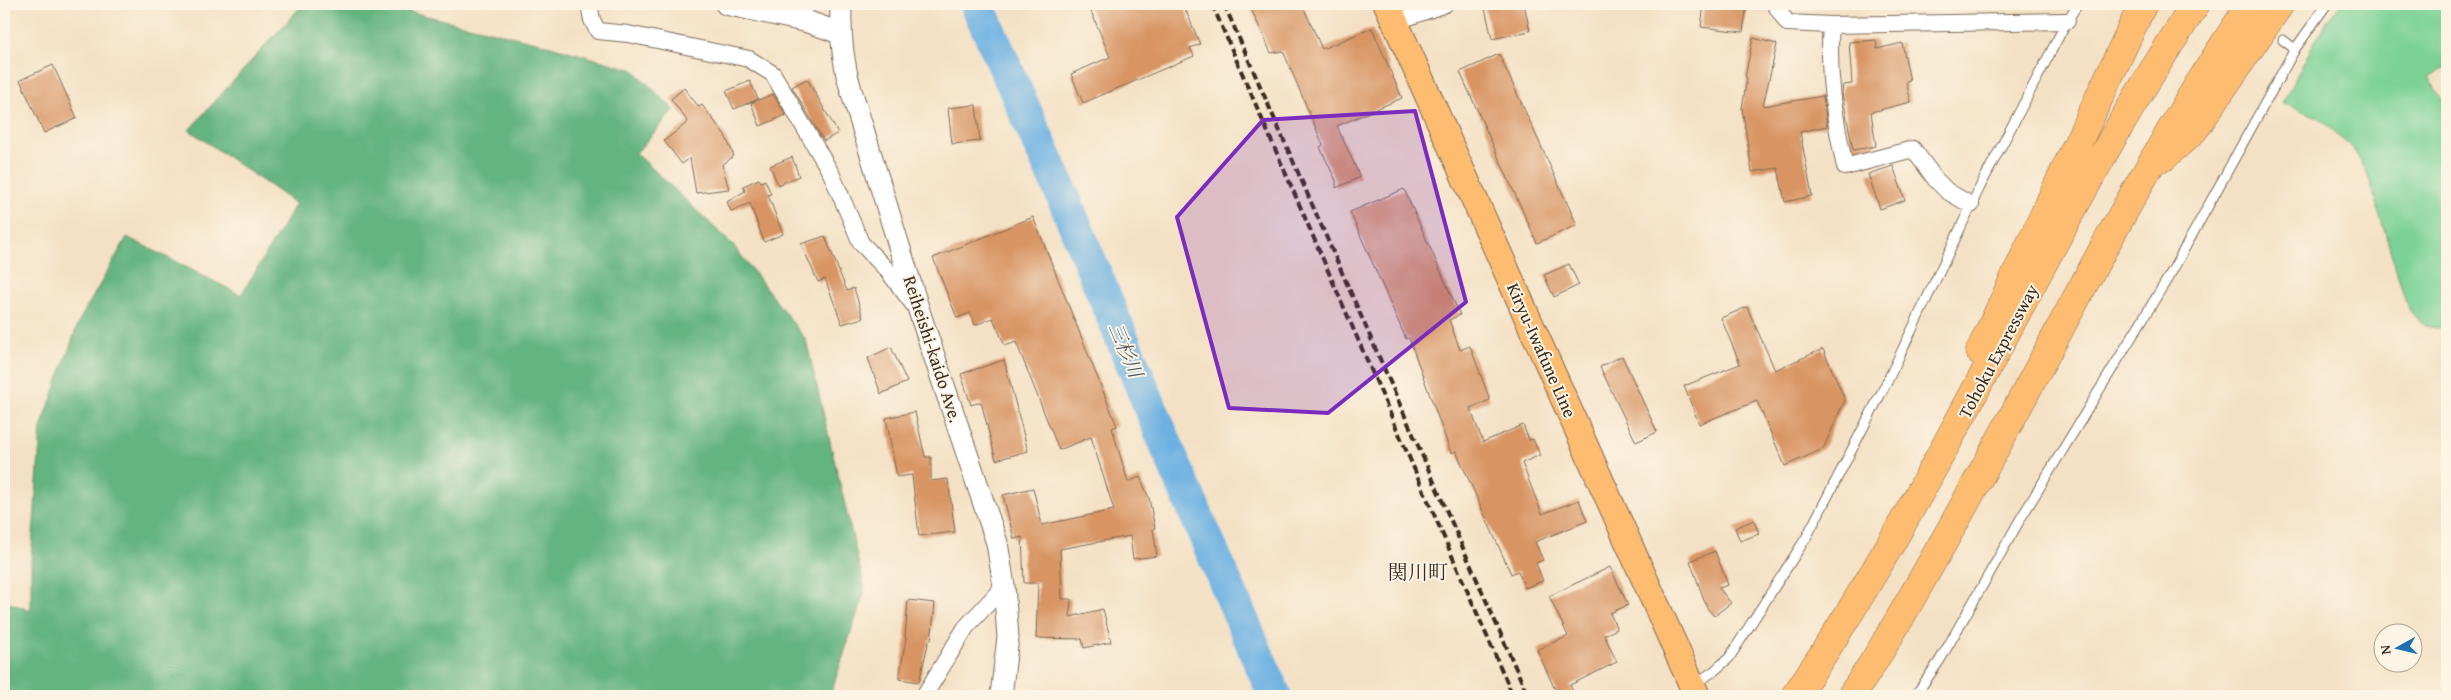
<svg xmlns="http://www.w3.org/2000/svg" width="2451" height="700" viewBox="0 0 2451 700" font-family="'Gentium Book Plus','Noto Serif JP',serif">
<rect width="100%" height="100%" fill="#fcf5e5"/>
<filter id="ink" filterUnits="userSpaceOnUse"><feTurbulence type="fractalNoise" baseFrequency=".02" numOctaves="2"/><feDisplacementMap in="SourceGraphic" scale="10" xChannelSelector="R" yChannelSelector="G"/><feConvolveMatrix kernelMatrix="1 2 1 2 8 2 1 2 1" color-interpolation-filters="sRGB"/></filter>
<filter id="wash" filterUnits="userSpaceOnUse"><feTurbulence type="fractalNoise" baseFrequency=".0096" numOctaves="4" result="noise"/><feDisplacementMap in="SourceGraphic" scale="20" xChannelSelector="R" yChannelSelector="G"/><feGaussianBlur stdDeviation="1.12" result="paint"/><feColorMatrix in="noise" values="0 0 0 0 0 0 0 0 0 0 0 0 0 0 0 0 0 1.4 0 .05"/><feComposite in="paint" operator="in"/></filter>
<g filter="url(#wash)">
<rect width="100%" height="100%" fill="#f4e1c5"/>
<!-- green -->
<path fill="#7bd296" stroke="#5b7e5a" d="M2340,4H2447V67L2429,78L2447,108V325C2429,334 2416,320 2407,306L2367,172L2352,147L2318,117L2282,103L2323,27Z"/>
<!-- forest -->
<path fill="#64b47f" stroke="#506f4e" d="M303,4H377L540,43L634,70L674,110L636,153L733,245L806,340L865,590L832,690L823,696H4V601L31,610V561L41,428L79,321L127,237L241,295L296,204L189,130Z"/>
<g fill="none" stroke-linecap="round" stroke-linejoin="round">
<!-- river -->
<path stroke="#6db1e2" stroke-width="34" d="M977,4L1062,194L1174,464L1275,696"/>
</g>
<g id="blocks">
<!-- building -->
<path fill="#d89463" d="M1088,4H1183L1200,44L1190,48L1194,56L1083,103L1071,74L1110,57Z
M1249,4H1302L1322,49L1372,28L1402,98L1337,126L1360,177L1336,188V181L1320,147L1323,145L1283,51L1271,53Z
M1484,4H1524L1530,31L1492,39Z
M1704,4H1747L1743,32L1701,27Z
M1753,38L1777,44L1763,106L1823,96L1827,126L1800,132L1812,196L1785,202L1778,168L1752,172L1742,108L1747,78L1745,77Z
M1876,40L1877,49L1902,43L1910,81L1906,82L1911,102L1871,112L1876,146L1853,150L1842,93L1843,85L1852,84L1849,42Z
M1499,54L1577,225L1537,243L1460,72Z
M53,65L77,118L44,133L20,80Z
M807,79L838,133L824,141L792,87Z
M750,81L758,99L734,109L726,91Z
M684,88L699,107L702,105L725,135L734,156L722,165L729,189L696,193L690,158L682,164L664,141L688,122L671,99Z
M773,94L786,115L760,126L751,103Z
M976,105L980,141L952,144L948,108Z
M792,157L799,176L778,185L770,166Z
M1893,166L1905,200L1880,209L1868,174Z
M759,179L761,182L765,180L771,194L768,195L783,234L764,242L750,203L731,211L727,202L745,191L743,186Z
M1404,189L1460,315L1449,320L1460,350L1470,346L1490,400L1470,408L1483,442L1523,425L1529,440L1533,439L1540,455L1522,463L1542,514L1579,500L1587,521L1535,542L1543,560L1536,563L1543,581L1525,588L1518,571L1511,574L1456,451L1451,453L1409,338L1406,339L1350,212Z
M1033,217L1117,426L1112,428L1128,482L1140,477L1149,498L1155,528L1153,529L1157,556L1133,559L1130,536L1060,549L1062,599H1071L1070,617L1103,609L1111,642L1084,648L1082,639L1036,638L1038,583H1024L1022,537L1014,539L1003,495L1033,488L1042,525L1114,510L1091,437L1059,450L1016,342L1005,346L993,318L975,325L970,313L957,318L933,258Z
M825,236L847,291L854,288L863,318L842,324L825,279L818,282L801,244Z
M1569,264L1579,285L1554,297L1544,275Z
M1747,307L1775,370L1823,349L1845,400L1823,449L1785,466L1757,401L1699,424L1684,386L1740,364L1721,318Z
M891,347L907,382L881,394L868,358Z
M1622,356L1657,432L1636,442L1600,367Z
M1004,360L1028,451L996,460L981,402L971,405L961,374Z
M915,412L925,457H931V481L948,479L955,532L919,536L912,475L897,477L886,418Z
M1754,520L1759,534L1740,541L1735,528Z
M1715,551L1728,585L1719,588L1731,603L1714,616L1707,608L1690,561Z
M1610,567L1628,605L1610,613L1617,629L1604,635L1617,662L1570,685L1575,696H1558L1537,650L1568,636L1549,596Z
M908,600L935,603L931,640H929L919,682L899,679L906,638H905Z"/>
</g>
</g>
<g filter="url(#ink)">
<use href="#blocks" fill-opacity="0" stroke="#7c6a58" stroke-width="1"/>
<g fill="none" stroke-linecap="round" stroke-linejoin="round">
<!-- service casing -->
<g stroke="#7c6a58" stroke-width="11">
<path id="service" d="M2283,40L2295,49
M1695,684L1714,671L1729,658L1806,538L1887,382L1980,187L2067,21L2078,4
M1915,696L1940,660L2021,518L2171,273L2295,49L2327,4"/>
</g>
<!-- minor casing -->
<g stroke="#7c6a58" stroke-width="18">
<path id="minor" d="M589,4L592,20L598,31L628,34L749,59L773,74L831,173L861,243L888,271L913,304
M799,4L808,22
M1775,4L1787,23L1831,25L2067,21
M1395,22L1445,4
M1831,25C1827,74 1835,120 1845,167L1913,149L1936,180L1947,191L1971,205
M924,696L966,627L1004,586"/>
</g>
<!-- tertiary casing -->
<g stroke="#7c6a58" stroke-width="23">
<path id="tertiary" d="M726,4L808,22L840,33
M841,4C840,34 842,61 851,90L920,314L997,543L1004,586L1008,637L1001,696"/>
</g>
<!-- primary casing -->
<g stroke="#7c6a58" stroke-width="28">
<path id="primary" d="M1387,4L1697,696"/>
</g>
<!-- motorway casing -->
<g stroke="#7c6a58" stroke-width="29">
<path id="motorway" d="M2164,157L2194,130L2280,4
M1980,351L2143,4
M1795,696C1947,476 2047,225 2196,4
M1851,696C1885,647 1914,593 1944,541C2046,362 2134,175 2251,4"/>
</g>
<!-- service -->
<use href="#service" stroke="#fff" stroke-width="9"/>
<!-- minor -->
<use href="#minor" stroke="#fff" stroke-width="16"/>
<!-- tertiary -->
<use href="#tertiary" stroke="#fff" stroke-width="21"/>
<!-- primary -->
<use href="#primary" stroke="#febc70" stroke-width="26"/>
<!-- motorway -->
<use href="#motorway" stroke="#febc70" stroke-width="28"/>
<!-- rail -->
<path stroke="#3b2a1e" stroke-width="4" stroke-dasharray="8 4" stroke-linecap="butt" d="M1212,4L1513,696
M1224,4L1528,696"/>
</g>
</g>
<!-- marked area -->
<path fill="#7b2cbf" fill-opacity="0.2" stroke="#7b2cbf" stroke-width="4" stroke-linejoin="round" d="M1415,111L1466,302L1328,413L1229,408L1177,217L1263,120Z"/>
<g text-anchor="middle" dominant-baseline="central" stroke-width="4" stroke-linejoin="round" paint-order="stroke">
<!-- street labels -->
<g font-size="18" fill="#3b2a1e" stroke="#fcf5e5">
<text transform="translate(933 349) rotate(72)">Reiheishi-kaido Ave.</text>
<text transform="translate(1542 350) rotate(66)">Kiryu-Iwafune Line</text>
<text transform="translate(1998 351) rotate(-62)">Tohoku Expressway</text>
</g>
<!-- water labels -->
<g font-size="19" font-style="italic" fill="#4c5963" stroke="#fcf5e5">
<text transform="translate(1126 350) rotate(67)">三杉川</text>
</g>
<!-- quarter labels -->
<g font-size="20" fill="#3b2a1e" stroke="#fcf5e5">
<text x="1418" y="571">関川町</text>
</g>
</g>
<!-- margin -->
<rect width="2451" height="700" fill="none" stroke="#fcf5e5" stroke-width="20"/>
<!-- north arrow -->
<g transform="translate(2398 648) rotate(262)"><circle r="24" fill="#fcf5e5" stroke="#afa495"/>
<path d="M0-4L9 19L0 12L-9 19Z" fill="#1f6fb2"/>
<text y="-8" font-size="14" font-weight="bold" text-anchor="middle" fill="#3b2a1e">N</text>
</g>
</svg>
